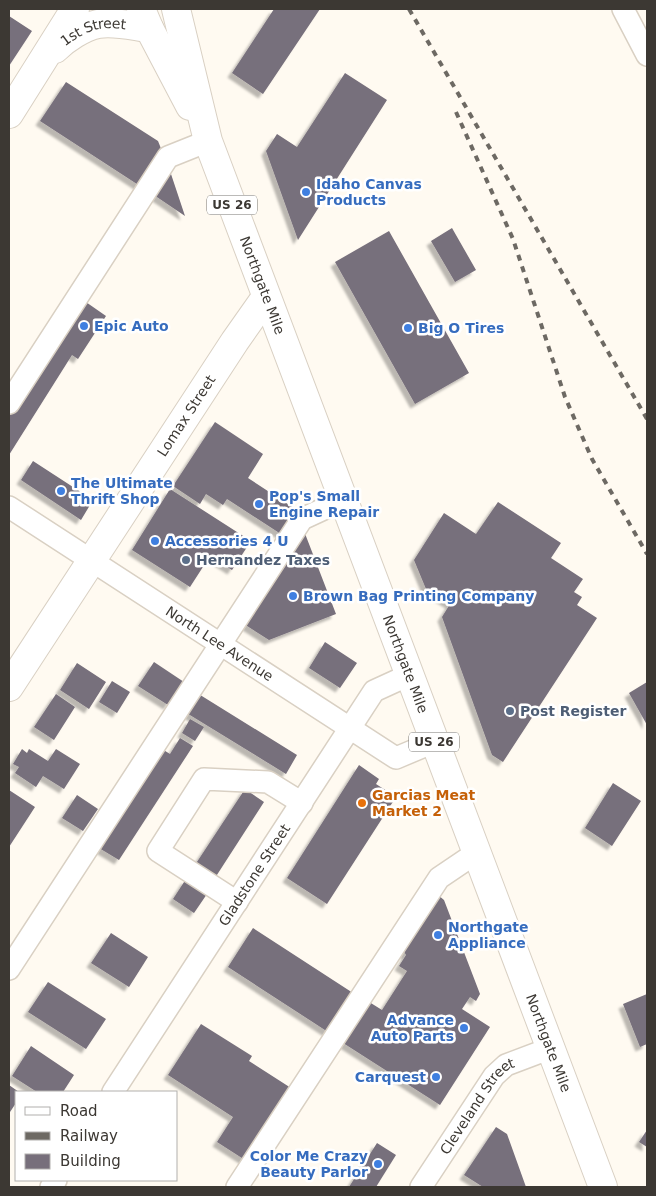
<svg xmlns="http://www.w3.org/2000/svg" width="656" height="1196" viewBox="0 0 656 1196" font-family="'DejaVu Sans',sans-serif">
<defs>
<filter id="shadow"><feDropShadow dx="-4.5" dy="4.5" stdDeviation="1" flood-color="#0004"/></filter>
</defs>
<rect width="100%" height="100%" fill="#fffaf1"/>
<!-- building -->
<path fill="#776f7b" filter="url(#shadow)" d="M274,9H320L263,94L232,73Z
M9,16L32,31L9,66Z
M345,73L387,100L298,240L266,151L277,134L297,147Z
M66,82L158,141L162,151L140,186L40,121Z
M169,168L185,216L151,193Z
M452,228L476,270L455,282L431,241Z
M389,231L469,373L415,404L335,262Z
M83,300L106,316L78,359L72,355L9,455V415Z
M215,422L263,454L248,478L300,512L284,536L227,499L223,505L206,494L200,504L173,486Z
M33,461L93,500L81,520L21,480Z
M170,489L251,541L232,570L210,556L190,587L132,550Z
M498,502L561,543L551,558L583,579L574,592L582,597L577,605L597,618L503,762L492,755L442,617L450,604L426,589L414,560L444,513L476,534Z
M304,531L336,614L269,640L244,624Z
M325,642L357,663L340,688L309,668Z
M154,662L184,682L168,705L138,686Z
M77,663L106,682L89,709L60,690Z
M112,681L130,692L117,713L99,702Z
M647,682V725L629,693Z
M197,693L297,755L286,774L185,712Z
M56,694L75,707L54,740L34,727Z
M190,719L204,727L195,741L182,733Z
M180,738L193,746L119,860L99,848L162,749L170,754Z
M22,749L27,753L29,749L48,761L56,749L80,764L64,789L43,776L36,787L15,773L19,767L13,764Z
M359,765L379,779L376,784L396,797L327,904L287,878Z
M613,783L641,801L612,846L585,828Z
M245,789L264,802L213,881L193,868Z
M9,790L35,807L9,847Z
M77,795L98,809L83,831L62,818Z
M186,879L207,894L194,913L173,899Z
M438,895L444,900L480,994L476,1001L470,997L462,1009L490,1027L440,1105L340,1041L366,1000L382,1010L407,971L399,966L406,955L402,948Z
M253,928L353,993L328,1032L228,967Z
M111,933L148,957L129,987L91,963Z
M48,982L106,1019L86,1049L28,1012Z
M647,994V1044L640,1047L623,1004Z
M201,1024L252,1056L249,1061L291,1088L245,1160L217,1142L233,1117L168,1075Z
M31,1046L74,1075L63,1092H37L12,1076Z
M9,1085L19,1092H16V1103L10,1112L9,1111Z
M496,1127L507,1134L526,1187H483L464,1175Z
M647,1130V1147L639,1142Z
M377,1143L396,1155L376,1187H349Z"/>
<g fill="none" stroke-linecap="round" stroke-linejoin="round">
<!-- minor casing -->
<g stroke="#d9d0c3" stroke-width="24">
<g id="minor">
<path d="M623,9L647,55"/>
<path d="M9,403L168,157L208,141"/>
<path id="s1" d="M9,507L396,758L434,742"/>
<path d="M237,902L158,851L204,779L268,782L302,803"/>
<path d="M9,969L302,519L343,500"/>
<path id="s2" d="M113,1092L374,691L409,675"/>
<path d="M51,1187L56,1180"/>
<path d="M237,1187L439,878L476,853"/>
<path id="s3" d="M421,1187L494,1076L506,1065L551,1048"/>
</g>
</g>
<!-- major casing -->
<g stroke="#d9d0c3" stroke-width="30">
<g id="major">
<path id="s4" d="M55,49C65,39 83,27 98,24C114,21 133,26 149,28"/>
<path d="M9,114L75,9"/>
<path id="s5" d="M9,687L235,341L266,297"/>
</g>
</g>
<!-- highway casing -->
<g stroke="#d9d0c3" stroke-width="30">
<g id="highway">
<path d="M141,9L149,28L190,106"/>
<path id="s6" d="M176,9L208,141L603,1187"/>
</g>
</g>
<!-- minor -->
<use href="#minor" stroke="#fff" stroke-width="21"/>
<!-- major -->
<use href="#major" stroke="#fff" stroke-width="28"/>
<!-- highway -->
<use href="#highway" stroke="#fff" stroke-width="28"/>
<!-- rail -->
<path stroke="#6d6963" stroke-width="4" stroke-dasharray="6 6" stroke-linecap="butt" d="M409,9L647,419
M456,112L513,239L565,397L592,459L647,554"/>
</g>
<!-- markers -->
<g fill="#3f7fe0" stroke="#fff" stroke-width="2">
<circle cx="306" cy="192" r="5"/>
<circle cx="84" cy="326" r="5"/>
<circle cx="408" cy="328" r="5"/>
<circle cx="61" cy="491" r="5"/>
<circle cx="259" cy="504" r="5"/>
<circle cx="155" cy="541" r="5"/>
<circle cx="293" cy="596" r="5"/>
<circle cx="438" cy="935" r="5"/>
<circle cx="464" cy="1028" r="5"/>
<circle cx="436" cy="1077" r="5"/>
<circle cx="378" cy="1164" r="5"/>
</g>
<g fill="#5c6f8a" stroke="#fff" stroke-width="2">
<circle cx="186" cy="560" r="5"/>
<circle cx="510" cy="711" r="5"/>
</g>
<circle fill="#e8710a" stroke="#fff" stroke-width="2" cx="362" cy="803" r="5"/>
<g text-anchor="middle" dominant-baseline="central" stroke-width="5" stroke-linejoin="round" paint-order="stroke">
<!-- shield labels -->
<g fill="#fff" stroke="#767470" stroke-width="1">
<rect x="207" y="195.5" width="50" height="19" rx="4"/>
<rect x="409" y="732.5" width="50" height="19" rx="4"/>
</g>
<g font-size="12" font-weight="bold" fill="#3c3833">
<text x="232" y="205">US 26</text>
<text x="434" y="742">US 26</text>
</g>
<!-- street labels -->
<g font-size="14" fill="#3c3833" stroke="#fff">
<text stroke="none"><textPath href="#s4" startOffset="44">1st Street</textPath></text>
<text stroke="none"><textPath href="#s6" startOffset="290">Northgate Mile</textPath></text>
<text stroke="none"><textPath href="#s5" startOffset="324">Lomax Street</textPath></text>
<text stroke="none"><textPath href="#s1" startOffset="251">North Lee Avenue</textPath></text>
<text stroke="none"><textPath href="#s6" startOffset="695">Northgate Mile</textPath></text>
<text stroke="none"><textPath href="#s2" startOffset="259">Gladstone Street</textPath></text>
<text stroke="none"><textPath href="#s6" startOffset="1100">Northgate Mile</textPath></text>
<text stroke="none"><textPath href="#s3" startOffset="99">Cleveland Street</textPath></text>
</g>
<!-- shop labels -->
<g font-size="14" font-weight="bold" fill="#366cbe" stroke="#fff" text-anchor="start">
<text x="316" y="184">Idaho Canvas<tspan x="316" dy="16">Products</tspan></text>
<text x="94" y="326">Epic Auto</text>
<text x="418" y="328">Big O Tires</text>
<text x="71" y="483">The Ultimate<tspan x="71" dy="16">Thrift Shop</tspan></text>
<text x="269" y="496">Pop's Small<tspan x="269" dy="16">Engine Repair</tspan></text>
<text x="165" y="541">Accessories 4 U</text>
<text x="303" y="596">Brown Bag Printing Company</text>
<text x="448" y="927">Northgate<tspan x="448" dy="16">Appliance</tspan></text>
<text x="454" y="1020" text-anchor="end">Advance<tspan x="454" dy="16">Auto Parts</tspan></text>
<text x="426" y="1077" text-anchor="end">Carquest</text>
<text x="368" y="1156" text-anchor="end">Color Me Crazy<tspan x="368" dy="16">Beauty Parlor</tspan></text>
</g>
<!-- service labels -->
<g font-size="14" font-weight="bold" fill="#4e5e75" stroke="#fff" text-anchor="start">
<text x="196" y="560">Hernandez Taxes</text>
<text x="520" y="711">Post Register</text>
</g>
<!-- food labels -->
<g font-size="14" font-weight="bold" fill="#c56008" stroke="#fff" text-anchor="start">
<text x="372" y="795">Garcias Meat<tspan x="372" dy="16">Market 2</tspan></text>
</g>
</g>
<!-- border -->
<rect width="656" height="1196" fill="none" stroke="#3c3833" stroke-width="20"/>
<!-- legend -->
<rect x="15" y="1091" width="162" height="90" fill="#ffffff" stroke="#b1afad"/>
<rect x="25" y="1107" width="25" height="8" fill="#ffffff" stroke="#b1afad"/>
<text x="60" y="1116" font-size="15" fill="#3c3833">Road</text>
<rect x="25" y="1132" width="25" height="8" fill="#6d6963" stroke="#b1afad"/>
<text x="60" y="1141" font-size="15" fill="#3c3833">Railway</text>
<rect x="25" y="1154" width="25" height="15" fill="#776f7b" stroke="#b1afad"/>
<text x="60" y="1166" font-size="15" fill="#3c3833">Building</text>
</svg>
